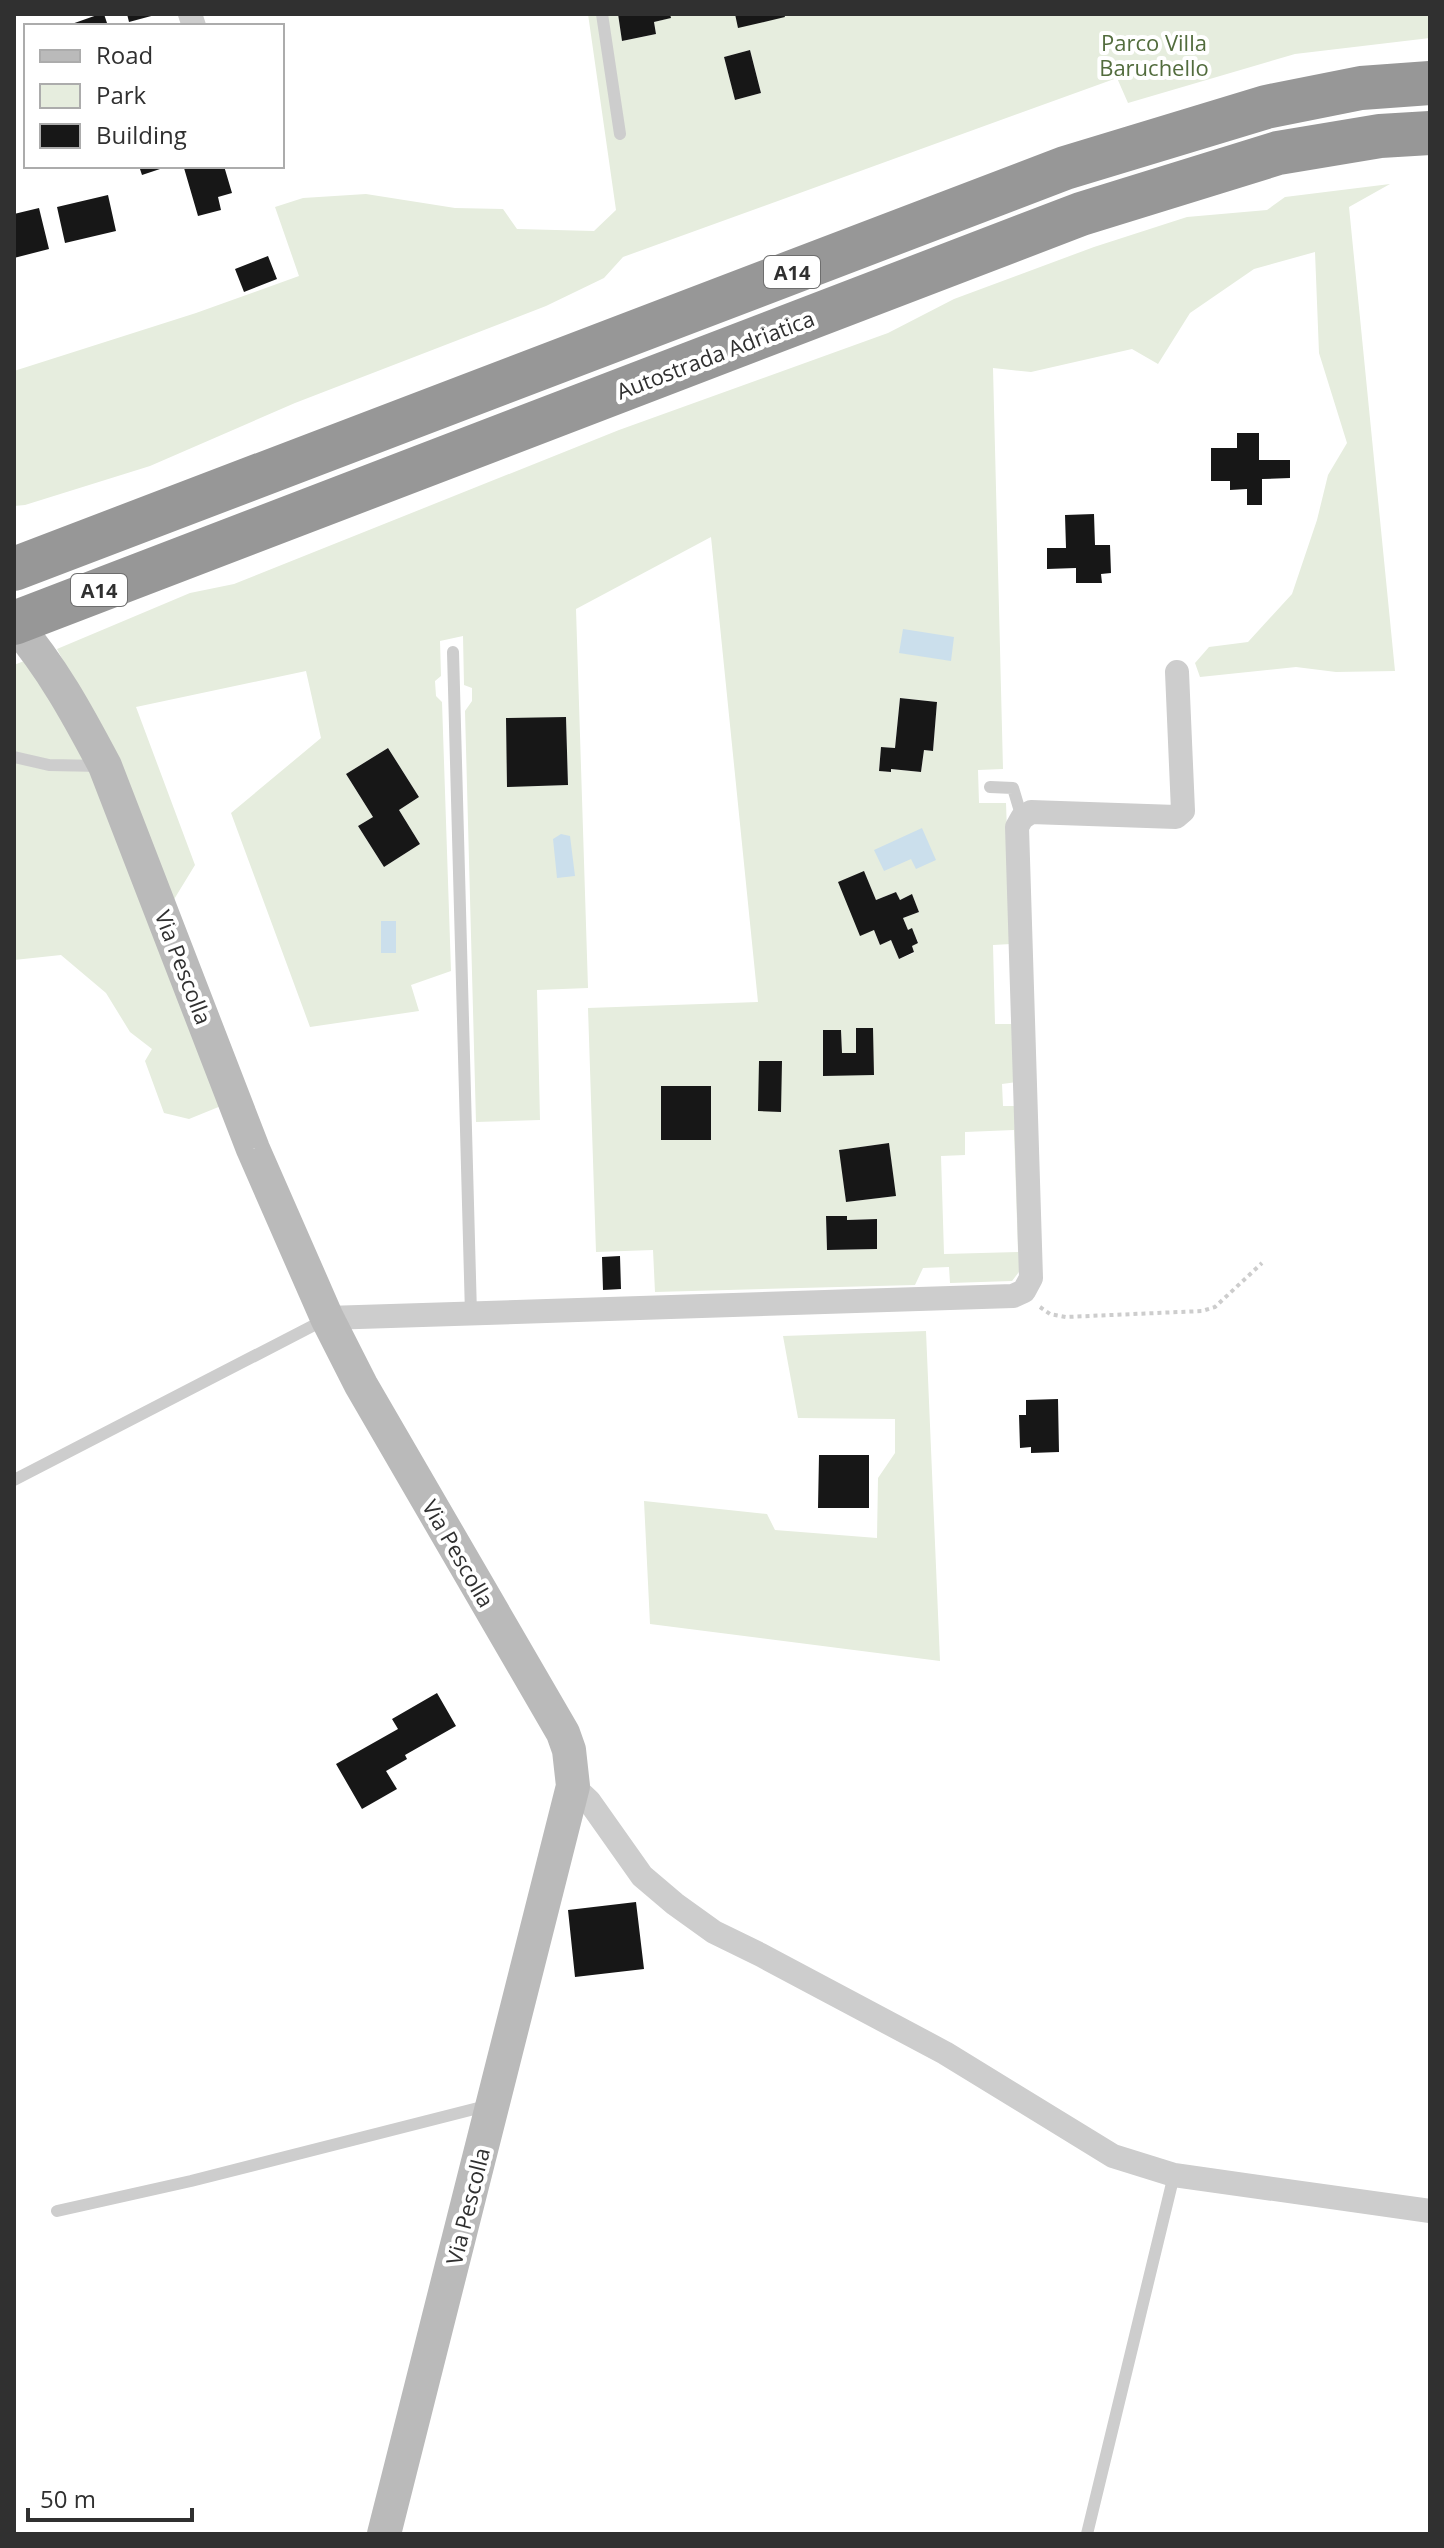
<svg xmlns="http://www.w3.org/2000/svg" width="1444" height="2548" viewBox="0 0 1444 2548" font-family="'Open Sans',sans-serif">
<rect width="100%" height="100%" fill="#fff"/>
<!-- green -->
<path fill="#e6edde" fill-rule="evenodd" d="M588,14H618L622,41L656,34L654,22L670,18V14L784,17V14H1430V38L1295,54L1128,103L1117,78L623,257L604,278L546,306L295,403L150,466L25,505L14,506V371L196,313L299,276L275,207L303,198L366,194L455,208L503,209L517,229L594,231L616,210ZM750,50L761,93L735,100L724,57Z
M1390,184L1349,207L1395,671L1336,672L1296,667L1200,677L1195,663L1209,647L1248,642L1292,594L1317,520L1328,475L1347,443L1319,353L1315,252L1254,269L1190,313L1158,364L1132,349L1031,372L993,368L1003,769L978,770L979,803H1006L1011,944L993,945L995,1024H1016L1017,1082L1002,1084L1003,1106H1018L1022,1268L1012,1281L950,1283L949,1267L923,1268L915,1285L655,1292L653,1250L596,1252L588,1008L758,1002L711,537L576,609L588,988L537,990L540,1120L476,1122L465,711L472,701V688L464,685L463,636L440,641L441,676L435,681L436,696L442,702L451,971L411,985L419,1011L310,1027L231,813L321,738L306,671L136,707L195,865L173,901L117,762L57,649L190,593L234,584L619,430L888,333L954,299L1094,247L1187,217L1267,210L1285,197ZM900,698L937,702L933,751L924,750L921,772L891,769V772L879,771L881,747L895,748ZM566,717L568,785L508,786L506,719ZM388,748L419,797L399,810L420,844L384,867L358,826L373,817L346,774ZM864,872L876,900L896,892L900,900L912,895L919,912L903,918L908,930L912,929L918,942L912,946L914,953L899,959L891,940L880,945L874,930L839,882ZM856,1028H873V1075H823V1030H841L842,1053H856ZM1014,1130L1018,1252L944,1254L941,1156L965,1155V1132ZM889,1143L895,1196L846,1202L840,1150ZM847,1216V1220L876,1219L877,1249L827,1250L826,1217Z
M24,661L78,739L221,1106L189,1119L164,1113L145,1061L152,1049L130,1032L106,993L61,955L14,960V665Z
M926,1331L940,1661L650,1624L644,1501L767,1514L775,1530L877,1538L878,1478L895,1453V1419L798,1418L783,1336Z"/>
<!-- water -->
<path fill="#cbdfec" d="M903,629L954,637L951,661L899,653Z
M922,828L936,860L916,869L911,859L884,871L874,850Z
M561,834L570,836L575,876L557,878L553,839Z
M381,921H396V953H381Z"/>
<!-- building -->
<path fill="#171717" d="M100,14H104L108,26H66Z
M127,14H155V15L129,22Z
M618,14H670L671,18L654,22L656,34L622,41Z
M735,14H784L785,17L738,28Z
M750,50L761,93L735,100L724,57Z
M139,166H166V167L142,175Z
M193,166H224L232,193L218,197L221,210L198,216L184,168Z
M108,195L116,231L65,243L57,207Z
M39,208L49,249L14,258V214Z
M268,256L277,279L244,292L235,269Z
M1237,433H1259V460H1290V478L1262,479V505H1247V489L1230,490V481H1211V448H1237Z
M1094,514L1095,545H1110L1111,573L1101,574L1102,583H1076V568L1047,569V548H1066L1065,515Z
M900,698L937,702L933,751L924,750L921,772L891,769V772L879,771L881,747L895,748Z
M566,717L568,785L507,787L506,718Z
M388,748L419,797L399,810L420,844L384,867L358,826L373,817L346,774Z
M864,871L876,900L896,892L900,900L912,894L919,912L903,918L908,930L912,928L918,943L912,946L914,952L899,959L891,940L880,945L874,930L860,936L838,882Z
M856,1028H873L874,1075L823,1076V1030H841L842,1053H856Z
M759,1061H782L781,1112L758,1111Z
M661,1086H711V1140H661Z
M889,1143L896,1196L846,1202L839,1150Z
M826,1216H847V1220L877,1219V1249L827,1250Z
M620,1256L621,1289L603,1290L602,1257Z
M1058,1399L1059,1452L1031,1453V1447L1020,1448L1019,1415H1026V1400Z
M819,1455H869V1508H818Z
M437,1693L456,1726L405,1755L407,1759L386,1771L397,1789L362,1809L336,1764L398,1729L392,1719Z
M636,1902L644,1969L575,1977L568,1910Z"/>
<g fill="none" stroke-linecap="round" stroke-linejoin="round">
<!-- path -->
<path stroke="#cdcdcd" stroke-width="4" stroke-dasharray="4 4" stroke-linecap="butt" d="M1040,1307L1050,1314L1066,1317L1202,1311L1215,1307L1262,1263"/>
<!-- lane -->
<path stroke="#cdcdcd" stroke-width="12" d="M602,14L620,134
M453,652L471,1314
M14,757L49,765L102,766
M990,787L1013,788L1022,818
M14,1480L324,1320
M57,2211L191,2181L490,2105
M1087,2534L1174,2175"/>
<!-- street -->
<path stroke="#cdcdcd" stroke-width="24" d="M190,14L194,26
M327,1318L1013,1296L1024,1291L1031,1278L1017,827L1022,818L1031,812L1176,817L1183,811L1177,672
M573,1786L589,1801L642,1876L675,1904L714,1932L761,1955L945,2053L1113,2156L1174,2175L1430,2211"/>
<!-- secondary -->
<path stroke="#bababa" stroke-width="34" d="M14,623C52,667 78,715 105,766L253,1149L327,1318L361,1385L563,1733L569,1750L573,1786L384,2534"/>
<!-- highway -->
<path stroke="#979797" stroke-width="44" d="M14,569L1065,168L1266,107L1361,88L1430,83
M14,623L1081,214L1278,153L1380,136L1430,133"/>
</g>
<g text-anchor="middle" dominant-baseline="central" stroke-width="8" stroke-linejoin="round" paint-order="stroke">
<!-- shield labels -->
<g fill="#fff" stroke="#6e6e6e" stroke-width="2">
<rect x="764" y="256" width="56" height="32" rx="6"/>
<rect x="71" y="574" width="56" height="32" rx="6"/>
</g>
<g font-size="20" font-weight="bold" fill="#303030">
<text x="792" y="272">A14</text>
<text x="99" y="590">A14</text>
</g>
<!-- park labels -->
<g font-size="22" fill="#526c3d" stroke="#fff">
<text x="1154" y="42">Parco Villa<tspan x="1154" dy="25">Baruchello</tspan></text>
</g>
<!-- street labels -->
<g font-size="22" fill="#303030" stroke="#fff">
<text transform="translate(715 354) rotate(-21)">Autostrada Adriatica</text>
<text transform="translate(184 967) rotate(69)">Via Pescolla</text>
<text transform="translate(459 1553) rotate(60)">Via Pescolla</text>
<text transform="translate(467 2206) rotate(-76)">Via Pescolla</text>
</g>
</g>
<!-- border -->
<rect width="1444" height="2548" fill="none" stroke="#303030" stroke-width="32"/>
<!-- legend -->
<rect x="24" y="24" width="260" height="144" fill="#ffffff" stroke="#acacac" stroke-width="2"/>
<rect x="40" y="50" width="40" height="12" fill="#bababa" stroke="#acacac" stroke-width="2"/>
<text x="96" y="64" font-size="24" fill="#303030">Road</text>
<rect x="40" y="84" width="40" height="24" fill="#e6edde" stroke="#acacac" stroke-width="2"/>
<text x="96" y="104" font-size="24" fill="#303030">Park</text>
<rect x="40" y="124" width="40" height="24" fill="#171717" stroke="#acacac" stroke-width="2"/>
<text x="96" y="144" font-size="24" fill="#303030">Building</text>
<!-- scale -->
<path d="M28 2508v12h164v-12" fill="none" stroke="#303030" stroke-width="4"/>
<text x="40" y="2508" font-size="24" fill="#303030" stroke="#ffffff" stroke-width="6" paint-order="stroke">50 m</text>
</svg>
